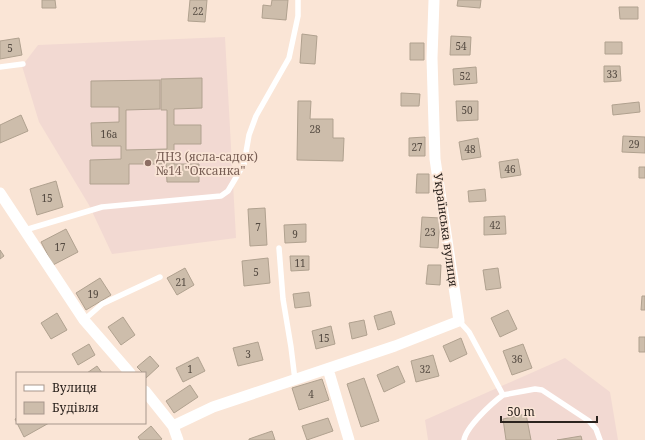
<svg xmlns="http://www.w3.org/2000/svg" width="645" height="440" viewBox="0 0 645 440" font-family="'Noto Serif',serif">
<rect width="100%" height="100%" fill="#fae5d6"/>
<!-- education -->
<path fill="#f2d9d2" d="M225,37L236,238L112,254L89,205L39,122L22,66L38,45Z
M565,358L610,392L618,440H428L425,420Z"/>
<!-- building -->
<path fill="#cdbdab" stroke="#b0a18f" d="M42,0H55L56,8H42Z
M190,0H207L205,22L188,21Z
M272,0H288L286,20L262,18L263,5L271,6Z
M458,0H481L480,8L457,6Z
M619,7H638V19H620Z
M302,34L317,36L315,64L300,63Z
M451,36L471,37L470,55H450Z
M19,38L22,55L0,59V41Z
M605,42H622V54H605Z
M410,43H424V60H410Z
M604,66H620L621,81L604,82Z
M476,67L477,83L454,85L453,69Z
M202,78V108L174,109V125H201V144H174V164H199V182H167L166,164H129V184H90V160L121,159V146H92L91,123L119,122V107H91V81L160,80V109L126,110V150L167,149V110H161V79Z
M401,93L420,94L419,106H401Z
M298,101H311L310,119H333V138H344L343,161L297,160Z
M456,101H478V120L457,121Z
M639,102L640,112L613,115L612,105Z
M21,115L28,131L0,143V125Z
M623,136L645,137V153L622,152Z
M425,137V156H409V138Z
M478,138L481,157L462,160L459,142Z
M518,159L521,175L501,178L499,162Z
M639,167H645V178H639Z
M417,174H429V193H416Z
M56,181L63,207L37,215L30,189Z
M485,189L486,201L469,202L468,191Z
M265,208L267,245L250,246L248,209Z
M505,216L506,234L484,235V217Z
M422,217L440,218L438,248L420,247Z
M306,224V242L285,243L284,225Z
M66,229L78,252L53,265L41,242Z
M0,250L4,256L0,259Z
M290,256H309V270L291,271Z
M268,258L270,283L244,286L242,261Z
M428,265H441L440,285L426,284Z
M185,268L194,285L177,295L167,278Z
M498,268L501,288L486,290L483,270Z
M100,278L111,295L86,310L76,293Z
M309,292L311,306L295,308L293,294Z
M642,296H645V310H641Z
M508,310L517,329L500,337L491,318Z
M391,311L395,324L378,330L374,316Z
M57,313L67,330L51,339L41,323Z
M123,317L135,335L121,345L108,327Z
M364,320L367,335L352,339L349,323Z
M331,326L335,344L316,349L312,331Z
M639,337H645V352H639Z
M461,338L467,354L450,362L443,346Z
M258,342L263,360L238,366L233,348Z
M89,344L95,355L78,365L72,354Z
M523,344L532,368L512,375L503,351Z
M433,355L439,376L416,382L411,361Z
M150,356L159,366L146,378L145,373H143L137,367Z
M198,357L205,371L183,382L176,368Z
M97,366L102,373H87Z
M398,366L405,382L384,392L377,375Z
M364,378L379,421L361,427L347,384Z
M322,379L329,400L299,410L292,388Z
M190,385L198,397L174,413L166,401Z
M526,414L531,440H506L503,419Z
M17,418V423H49L24,437L15,419Z
M328,418L333,431L307,440L302,426Z
M151,426L162,439L160,440H140L138,437Z
M272,431L275,440H249V439Z
M581,436L582,440H557Z"/>
<g fill="none" stroke-linecap="round" stroke-linejoin="round">
<!-- lane -->
<path stroke="#fff" stroke-width="5.5" d="M0,67L23,64
M25,230L102,207L221,196L228,191L244,164L249,135L256,116L289,58L298,16V0
M279,248L283,299L291,347L295,380
M84,320L102,304L160,277
M459,321L469,332L503,395C492,403 466,427 464,440
M503,395L535,389L542,390L589,421L596,429L600,440"/>
<!-- street -->
<path stroke="#fff" stroke-width="11" d="M0,193L84,320L130,373
M328,369L349,440
M145,391L173,426L178,440
M173,426L213,407L395,346L459,321L435,159L432,58L434,0"/>
</g>
<!-- markers -->
<circle fill="#8d6e63" stroke="#fae5d6" stroke-width="1.5" cx="148" cy="163" r="4"/>
<g text-anchor="middle" dominant-baseline="central" stroke-width="3.5" stroke-linejoin="round" paint-order="stroke">
<!-- number labels -->
<g font-size="10" fill="#544a41">
<text x="198" y="11">22</text>
<text x="461" y="46">54</text>
<text x="10" y="48">5</text>
<text x="612" y="74">33</text>
<text x="465" y="76">52</text>
<text x="467" y="110">50</text>
<text x="315" y="129">28</text>
<text x="109" y="134">16а</text>
<text x="634" y="144">29</text>
<text x="417" y="147">27</text>
<text x="470" y="149">48</text>
<text x="510" y="169">46</text>
<text x="47" y="198">15</text>
<text x="495" y="225">42</text>
<text x="258" y="227">7</text>
<text x="430" y="232">23</text>
<text x="295" y="234">9</text>
<text x="60" y="247">17</text>
<text x="300" y="263">11</text>
<text x="256" y="272">5</text>
<text x="181" y="282">21</text>
<text x="93" y="294">19</text>
<text x="324" y="338">15</text>
<text x="248" y="354">3</text>
<text x="517" y="359">36</text>
<text x="190" y="369">1</text>
<text x="425" y="369">32</text>
<text x="311" y="394">4</text>
</g>
<!-- education labels -->
<g font-size="12" fill="#785e54" stroke="#fae5d6" text-anchor="start">
<text x="156" y="156">ДНЗ (ясла-садок)<tspan x="156" dy="14">№14 "Оксанка"</tspan></text>
</g>
<!-- street labels -->
<g font-size="12" fill="#2b231e" stroke="#fae5d6">
<text transform="translate(446 230) rotate(82)">Українська вулиця</text>
</g>
</g>
<!-- legend -->
<rect x="16" y="372" width="130" height="52" fill="#fae5d6" stroke="#a7978c"/>
<rect x="24" y="385" width="20" height="6" fill="#ffffff" stroke="#a7978c"/>
<text x="52" y="392" font-size="12" fill="#2b231e">Вулиця</text>
<rect x="24" y="402" width="20" height="12" fill="#cdbdab" stroke="#a7978c"/>
<text x="52" y="412" font-size="12" fill="#2b231e">Будівля</text>
<!-- scale -->
<path d="M501 416v6h96v-6" fill="none" stroke="#2b231e" stroke-width="2"/>
<text x="507" y="416" font-size="12" fill="#2b231e" stroke="#fae5d6" stroke-width="3" paint-order="stroke">50 m</text>
</svg>
